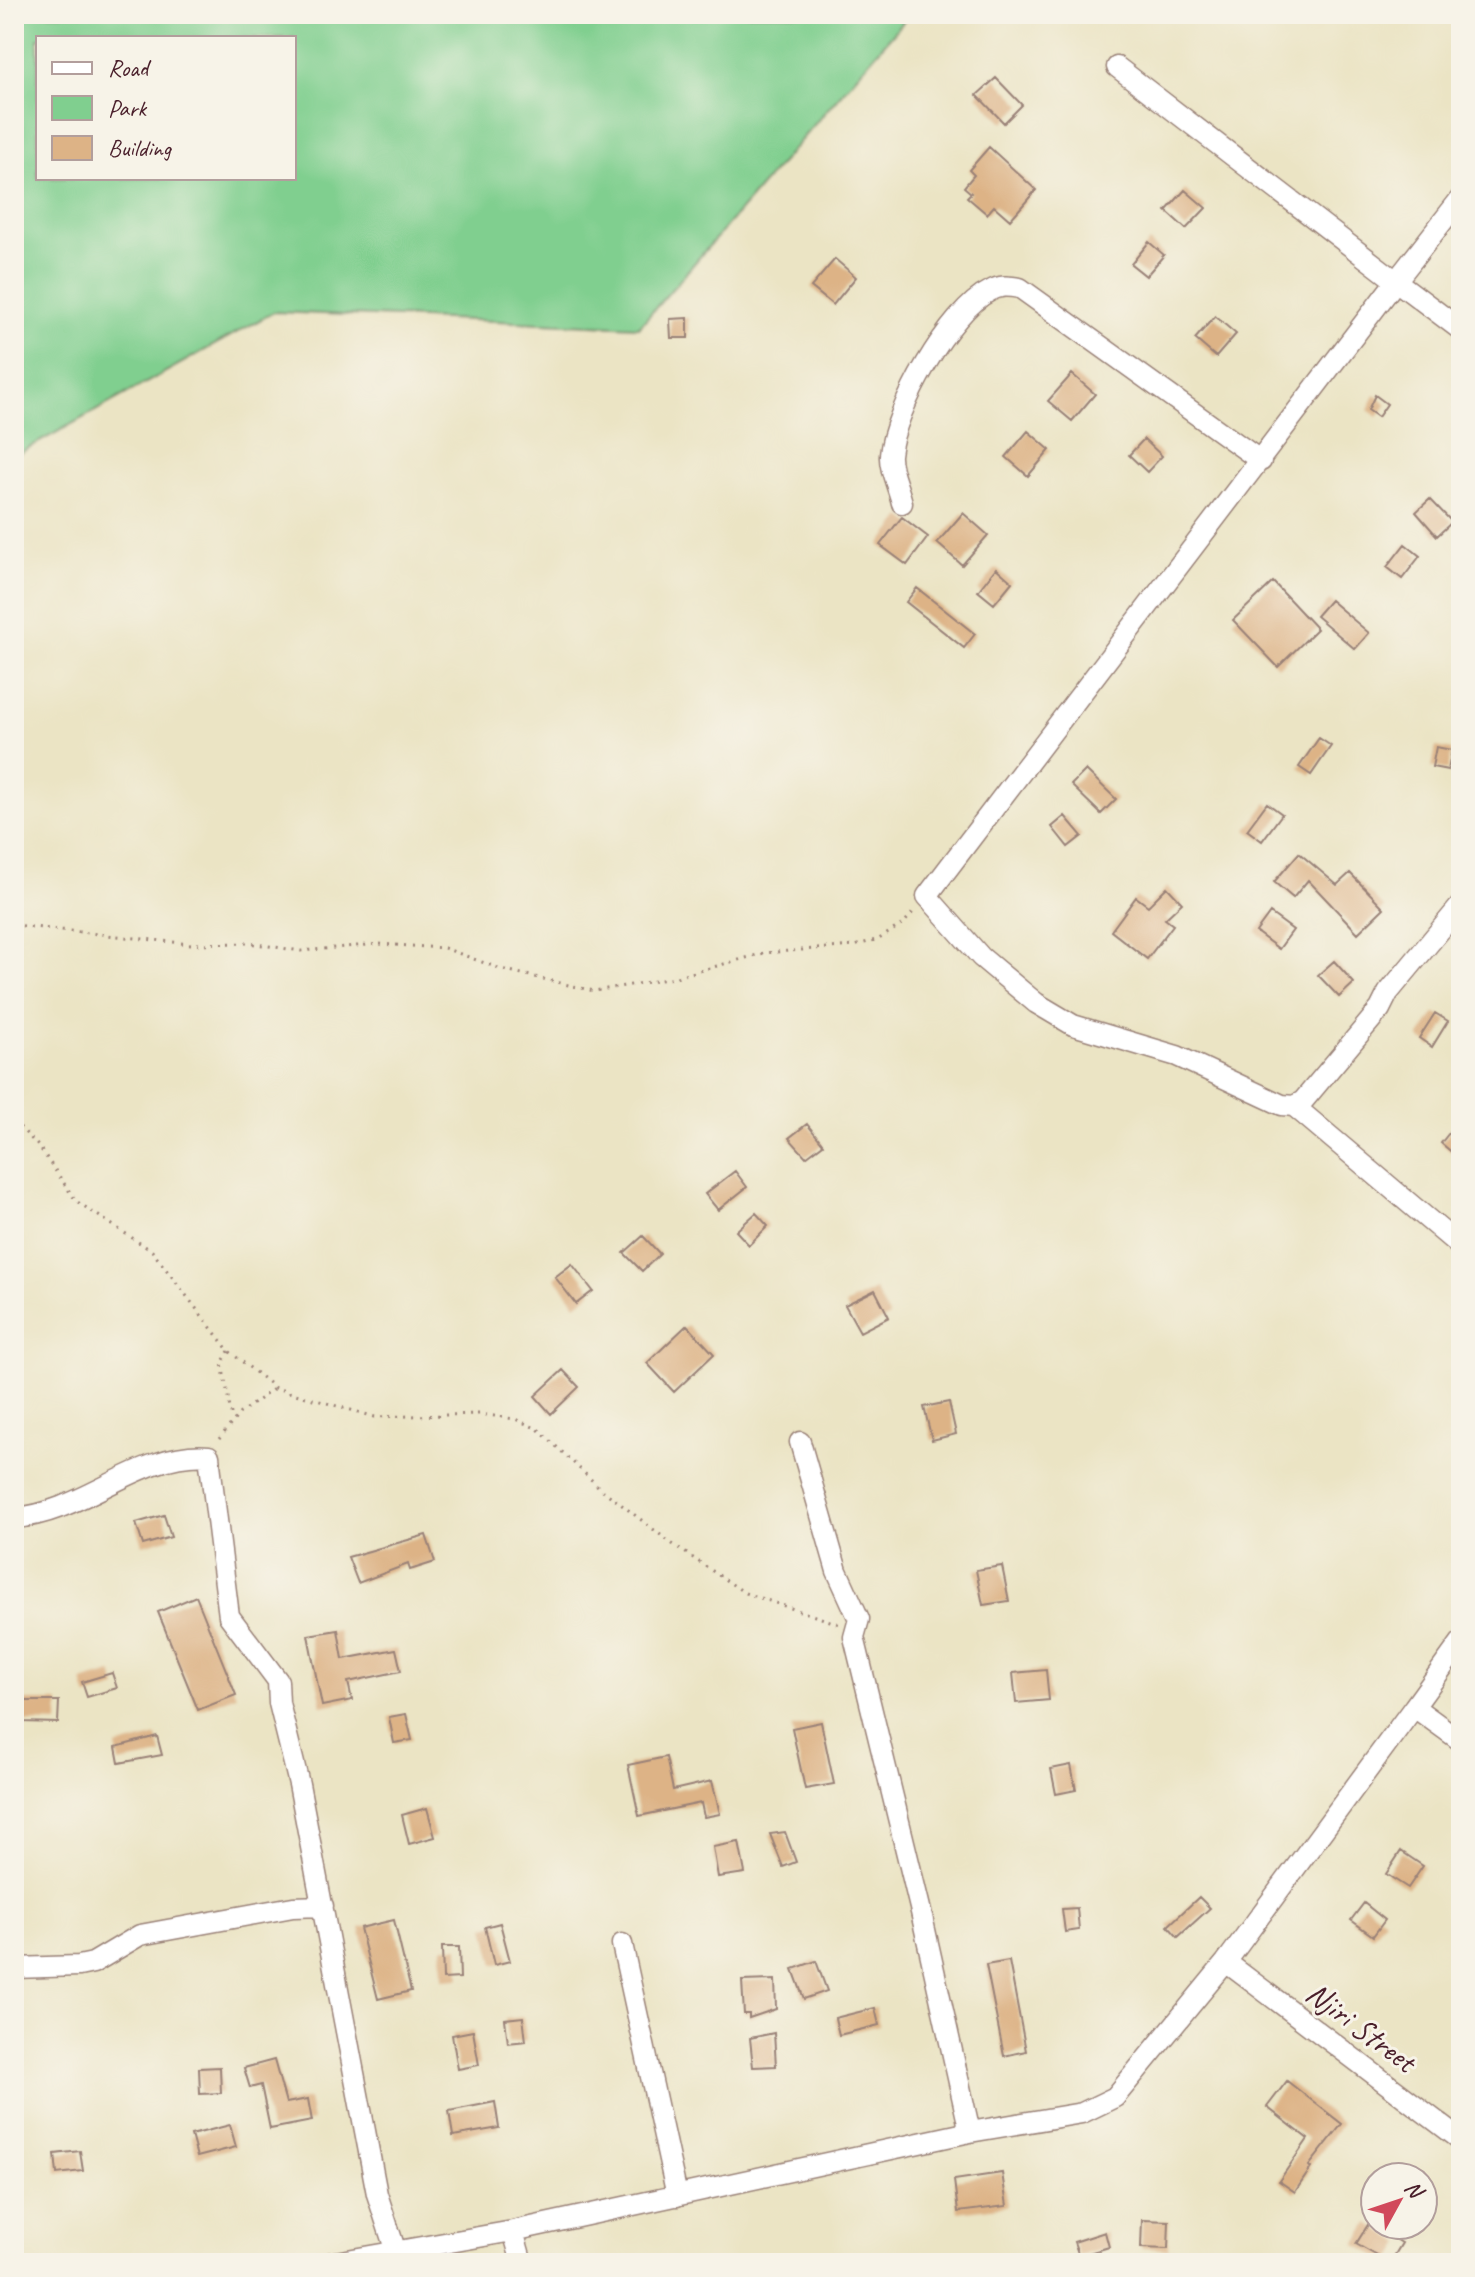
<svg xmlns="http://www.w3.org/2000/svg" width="1475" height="2277" viewBox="0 0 1475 2277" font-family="Caveat,sans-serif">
<rect width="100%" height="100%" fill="#f7f3e8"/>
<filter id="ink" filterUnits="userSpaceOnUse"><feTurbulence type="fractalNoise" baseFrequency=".0125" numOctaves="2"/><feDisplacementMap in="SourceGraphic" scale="16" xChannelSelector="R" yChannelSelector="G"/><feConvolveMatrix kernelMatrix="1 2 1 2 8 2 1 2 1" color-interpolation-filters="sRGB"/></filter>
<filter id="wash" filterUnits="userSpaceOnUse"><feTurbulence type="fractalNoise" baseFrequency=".006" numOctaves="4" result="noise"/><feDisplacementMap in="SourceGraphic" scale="32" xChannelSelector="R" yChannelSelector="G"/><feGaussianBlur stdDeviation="1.8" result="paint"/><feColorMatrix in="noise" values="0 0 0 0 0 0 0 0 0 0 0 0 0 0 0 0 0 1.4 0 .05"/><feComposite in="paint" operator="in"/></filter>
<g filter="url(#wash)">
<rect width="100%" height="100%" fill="#ebe4c4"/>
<!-- green -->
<path fill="#80cf8f" stroke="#65775d" stroke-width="2" fill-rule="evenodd" d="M14,14H910L639,327L274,312L14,456ZM38,38H294V178H38Z"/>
<g id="blocks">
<!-- building -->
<path fill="#ddb386" d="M996,78L1022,105L1004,123L977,95Z
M989,147L1036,190L1010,220L994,206L987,214L967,197L971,193L964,187L974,175L969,170Z
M1185,190L1206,208L1186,229L1166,211Z
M1149,242L1164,255L1146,276L1131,264Z
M835,259L856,277L833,305L811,287Z
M1215,316L1236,334L1216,357L1195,339Z
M688,318V338H671L670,319Z
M1072,374L1095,394L1072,421L1048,401Z
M1375,395L1387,404L1378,417L1368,410Z
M1028,431L1050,450L1028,476L1006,457Z
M1144,439L1162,456L1147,472L1129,455Z
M1430,499L1452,522L1437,536L1416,512Z
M963,513L988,535L962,565L937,543Z
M902,517L928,537L907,565L880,545Z
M1405,544L1420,556L1402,579L1387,567Z
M996,568L1012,582L994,604L978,591Z
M1273,582L1317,629L1278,667L1233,620Z
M917,588L975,634L964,648L906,602Z
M1330,600L1369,633L1355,649L1316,616Z
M1319,738L1331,746L1311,775L1299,767Z
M1436,747L1452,750L1448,770L1432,767Z
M1086,770L1116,799L1101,814L1071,785Z
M1267,803L1282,814L1262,841L1247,830Z
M1065,816L1082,836L1068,847L1052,827Z
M1299,853L1337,885L1350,873L1384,908L1358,933L1308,880L1293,898L1274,882Z
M1167,887L1182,903L1165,919L1173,925L1147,959L1111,931L1136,897L1148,906Z
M1270,913L1293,930L1279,949L1256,932Z
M1334,961L1354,983L1339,997L1318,975Z
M1435,1013L1448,1021L1432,1047L1419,1038Z
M1461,1118V1160L1441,1143Z
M807,1124L823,1144L806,1157L789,1138Z
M735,1171L747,1187L718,1210L705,1194Z
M756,1213L768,1226L749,1245L736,1231Z
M643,1236L660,1254L642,1271L624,1253Z
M572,1264L593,1291L576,1304L555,1277Z
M875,1290L889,1317L860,1332L845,1305Z
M687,1325L714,1354L674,1392L647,1363Z
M563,1370L579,1387L551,1414L535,1396Z
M949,1402L956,1434L932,1440L924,1407Z
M164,1515L171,1537L143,1545L136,1523Z
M426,1535L435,1562L410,1570L408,1564L358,1583L348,1557Z
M1002,1566L1009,1601L983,1605L976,1570Z
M196,1596L236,1695L198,1710L158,1612Z
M338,1630L343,1659L396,1649L401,1671L348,1682L352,1700L322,1706L308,1635Z
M1046,1670L1049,1700L1016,1703L1013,1673Z
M112,1673L117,1688L87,1697L82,1682Z
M22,1701H59L58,1723L22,1722Z
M406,1714L412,1740L394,1743L389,1717Z
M821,1722L834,1784L805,1789L792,1728Z
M157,1736L162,1755L119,1763L116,1747Z
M666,1757L673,1790L712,1781L720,1814L704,1817L701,1803L639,1816L628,1765Z
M1071,1765L1076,1790L1056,1794L1051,1769Z
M427,1808L435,1837L409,1844L402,1815Z
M785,1832L796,1862L783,1867L770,1834Z
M739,1842L745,1873L718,1877L713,1847Z
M1401,1851L1423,1866L1408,1888L1386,1874Z
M1199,1897L1210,1908L1178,1937L1168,1926Z
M1364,1903L1385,1920L1373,1936L1351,1920Z
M1077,1908L1079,1930L1065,1932L1062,1909Z
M394,1920L411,1991L378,1999L360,1928Z
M500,1923L510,1961L494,1965L485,1927Z
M442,1947H459L460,1978L443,1979Z
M816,1961L827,1991L804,1999L793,1969Z
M1009,1961L1026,2051L1004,2056L986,1965Z
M775,1980L776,2009L749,2018V2014H744L742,1981Z
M875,2008L879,2025L839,2035L835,2018Z
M523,2017L526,2041L508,2043L505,2019Z
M473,2031L479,2065L458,2069L452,2035Z
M774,2033L776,2066L753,2067L750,2038Z
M274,2060L286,2103L308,2099L312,2121L270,2129L261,2085L250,2088L244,2068Z
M220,2067L221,2093L200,2094L199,2068Z
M1287,2081L1342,2124L1309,2166L1311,2168L1295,2192L1279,2181L1308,2139L1267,2107Z
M495,2102L499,2128L453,2136L449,2111Z
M230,2125L236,2147L197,2157L191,2135Z
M80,2151L83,2171L57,2174L55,2154Z
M1002,2173L1007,2206L958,2212L954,2180Z
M1142,2220L1169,2221L1168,2249L1141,2248Z
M1369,2223L1402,2243L1390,2263L1356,2244Z
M1105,2232L1109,2247L1079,2256L1074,2242Z"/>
</g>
</g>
<g filter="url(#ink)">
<use href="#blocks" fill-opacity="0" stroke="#9a8278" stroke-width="2"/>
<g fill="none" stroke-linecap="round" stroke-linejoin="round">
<!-- minor casing -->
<g stroke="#9a8278" stroke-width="23">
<path id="minor" d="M1117,67L1396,281L927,896L981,957L1036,1003L1073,1025L1177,1056L1282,1105L1294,1106L1303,1101L1380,1009L1388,993L1461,905
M1461,198L1396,281L1461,330
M902,503C899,489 889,469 890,455C894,410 949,311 990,291C1000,285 1009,286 1020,288L1261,461
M1294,1106L1461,1247
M800,1442L837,1571L859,1619L854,1637L921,1912L970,2132
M14,1518C85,1513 140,1450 209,1456L229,1616L278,1681L279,1703L299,1784L377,2194L395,2249
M1414,1707L1461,1642
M622,1944L677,2196
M1226,1962L1461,2140
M14,1968L79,1966L93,1963L140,1935L293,1907L323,1906
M513,2231L522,2263
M330,2263L513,2231L970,2132L1082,2113L1115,2097L1226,1962L1414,1707L1461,1741"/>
</g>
<!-- path -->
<path stroke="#9a8278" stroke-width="3" stroke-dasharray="2 6" stroke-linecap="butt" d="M14,925L191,944L249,943L301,951L379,944L444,948L501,969L594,991L673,978L764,953L854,946L879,939L904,923L914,911
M14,1121L40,1148L76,1201L152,1251L229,1351L275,1388L375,1417L480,1414L515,1419L538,1429L600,1488L671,1543L745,1593L839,1624
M229,1351L222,1363L232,1420
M219,1439L240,1413L275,1388"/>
<!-- minor -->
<use href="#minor" stroke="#fff" stroke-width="20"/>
</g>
</g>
<g text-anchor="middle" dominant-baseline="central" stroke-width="6" stroke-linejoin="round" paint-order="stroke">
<!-- street labels -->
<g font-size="32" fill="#4a1f2b" stroke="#f7f3e8">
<text transform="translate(1361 2027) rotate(37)">Njiri Street</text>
</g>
</g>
<!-- margin -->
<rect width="1475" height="2277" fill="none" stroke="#f7f3e8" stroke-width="48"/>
<!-- legend -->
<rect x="36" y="36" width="260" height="144" fill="#f7f3e8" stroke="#b29e9c" stroke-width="2"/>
<rect x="52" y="62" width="40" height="12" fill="#ffffff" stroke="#b29e9c" stroke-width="2"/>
<text x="108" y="76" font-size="24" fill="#4a1f2b">Road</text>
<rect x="52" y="96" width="40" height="24" fill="#80cf8f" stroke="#b29e9c" stroke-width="2"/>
<text x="108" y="116" font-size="24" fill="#4a1f2b">Park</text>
<rect x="52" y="136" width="40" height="24" fill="#ddb386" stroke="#b29e9c" stroke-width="2"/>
<text x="108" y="156" font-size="24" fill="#4a1f2b">Building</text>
<!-- north arrow -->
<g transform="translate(1399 2201) rotate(50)"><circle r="38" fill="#f7f3e8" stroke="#b29e9c" stroke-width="2"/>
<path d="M0-6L14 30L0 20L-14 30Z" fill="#d1495b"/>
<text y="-12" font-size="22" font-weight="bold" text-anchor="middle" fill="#4a1f2b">N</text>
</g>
</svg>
